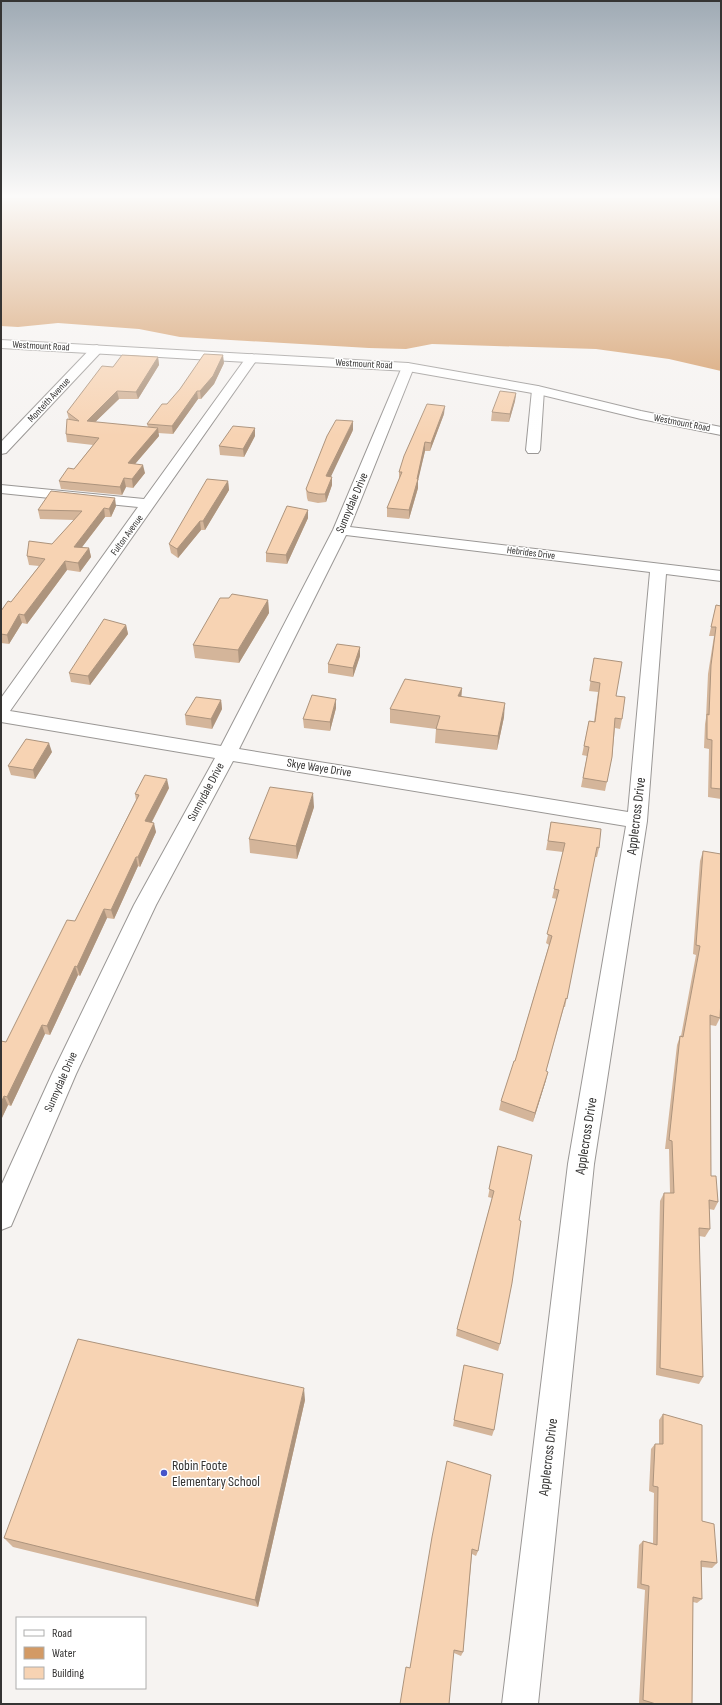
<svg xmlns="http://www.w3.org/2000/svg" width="722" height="1705" viewBox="0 0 722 1705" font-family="'Sofia Sans Condensed',sans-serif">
<rect width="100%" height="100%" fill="#f6f3f1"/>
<!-- water -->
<path fill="#d39a65" d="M1,198H721V371L669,359L596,349L432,344L406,349L369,348L180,337L139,329L58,323L18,327L1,326Z"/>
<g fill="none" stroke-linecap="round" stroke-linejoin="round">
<!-- street casing -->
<g stroke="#9a9795" stroke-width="2">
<path id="street" d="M97,345L103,349L101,352L6,453L1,454V442L93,346Z
M252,354L258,358L10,711L221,746L333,530L402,367L408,363L414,367L350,527L721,571V581L666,574L647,821L594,1164L538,1704H502L568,1164L626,826L233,761L156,905L76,1074L11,1226L1,1230V1186L52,1074L134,905L215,758L1,722V698L138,507L1,493V485L144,499L248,355ZM346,535L650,572L628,812L239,749Z
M538,386L544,390L540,450L538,453H528L526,450L532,390Z"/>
</g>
<!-- secondary casing -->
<g stroke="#9a9795" stroke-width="2">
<path id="secondary" d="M1,340L408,363L538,386L641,411L721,427V435L641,419L538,394L408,371L1,348Z"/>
</g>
<!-- street -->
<use href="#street" fill="#fff" fill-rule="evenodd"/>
<!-- secondary -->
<use href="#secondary" fill="#fff" fill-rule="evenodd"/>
</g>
<!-- wall -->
<path fill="#d4b59a" d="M158,357L159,365L138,399H119L95,422L148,427L147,424L167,404L224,363L214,384L201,399H198L173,434L158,433L159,436L135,464L145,473L133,488L126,487L122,495L61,489L59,481L74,469L93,445L67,442L66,434L69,420L67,412L113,367Z
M516,393L515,401L509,422L491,421L492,412Z
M444,414L430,451H425L418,479V488L409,519L387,517V508L399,480V472Z
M353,430L330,477L332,485L326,502L318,503L308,501L307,498L306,489Z
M255,436L244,457L220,455L219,446Z
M228,481L229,490L205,530H201L178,558L171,553L169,544Z
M116,506L111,517H105L82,547L89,548L91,557L80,572L67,570L27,624L22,623L9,644L1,643V611L11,602L39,566L29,565L27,556L52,544L74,520L40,519L38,510Z
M308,510V518L287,564L266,562V553Z
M268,600L269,613L239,663L195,658L193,645Z
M716,605L721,606V799L708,797L709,749L704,748L705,724L706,718L708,674L714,636H709Z
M126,625L128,634L90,685L71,682L69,673Z
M360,647V656L353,677L328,673V664Z
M594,658L616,696L622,719L620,729L615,728L612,757L605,791L581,787L587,756L582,755L589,721L594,722L598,692L589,691Z
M462,688L461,697L504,717L497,750L435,743L436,729L390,723V709Z
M221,700L222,709L212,729L186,725L185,715Z
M336,708L330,731L304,728L303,719Z
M52,752L35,779L11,775L8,766Z
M169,788L152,822L156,832L140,867L138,866L114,919L107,918L80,976L78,975L50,1035L45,1034L11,1106L8,1105L1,1120V1041L6,1042L75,921L136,800L135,794Z
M314,807L297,859L250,853L249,839Z
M551,822L599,848L597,857H595L565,1007H564L546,1071V1080L533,1122L499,1110L501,1101L515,1061L549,945L546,943L557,899L552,898L563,852L546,850Z
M703,851L720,1018L716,1026L710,1025L711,1176L718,1202L714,1210L709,1209L710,1229L705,1237L699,1236L703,1377L699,1384L656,1375L660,1201L664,1193H670L669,1149H665L677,1045L680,1036H681L696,955L693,954L700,861Z
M498,1146L519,1220L500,1344L498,1351L456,1336L457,1329L492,1198L488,1197Z
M464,1365L494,1430L492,1436L453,1426Z
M305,1400L258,1607L13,1547L4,1538Z
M663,1414L717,1563L712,1568L702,1567V1599L697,1603L693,1602L692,1704H643L639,1703L645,1590L637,1588L639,1545L643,1541L653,1543L654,1493L649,1491L651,1449L655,1444H659V1420Z
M447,1461L478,1551L476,1556L472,1554L463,1652L461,1656L454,1653Z"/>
<!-- shaded-wall -->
<path fill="#ad947d" d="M223,355L224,363L214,384L201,399L200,391Z
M158,357L159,365L138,399L136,392Z
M117,391L119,399L88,429L87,421Z
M197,391L198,399L173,434L172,426Z
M516,393L515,401L509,422L510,414Z
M445,406L444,414L430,451L431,443Z
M353,421V430L327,485L326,476Z
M158,428L159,436L129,471L128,463Z
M255,428V436L244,457L243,449Z
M425,442V451L418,481V479V488L409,519V510Z
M143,465L145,473L133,488L132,479Z
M332,477V485L326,502L325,494Z
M124,478L126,487L122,495L120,487Z
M228,481L229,490L205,530L203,521Z
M115,498L116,506L111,517L109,509Z
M104,508L105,517L76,555L74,547Z
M308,510V518L287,564L286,555Z
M200,521L201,530L178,558L177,549Z
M89,548L91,557L80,572L78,563Z
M65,561L67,570L27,624L24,615Z
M268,600L269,613L239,663L238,650Z
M19,614L22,623L9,644L7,635Z
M126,625L128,634L90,685L88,676Z
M360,647V656L353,677V668Z
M462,688L461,701L458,696Z
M336,699V708L330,731V722Z
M221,700L222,709L212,729L211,719Z
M505,703L504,717L497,750L498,736Z
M49,743L52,752L35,779L33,770Z
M167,779L169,788L147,831L145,821Z
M313,793L314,807L297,859L296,846Z
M154,823L156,832L140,867L138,857Z
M136,857L138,866L114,919L111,910Z
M104,909L107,918L80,976L77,967Z
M75,966L78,975L50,1035L47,1026Z
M42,1025L45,1034L11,1106L7,1097Z
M548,1072L546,1080L533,1122L535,1113Z
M4,1096L8,1105L1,1120V1103Z
M304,1388L305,1400L258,1607L255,1600Z"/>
<!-- building -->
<path fill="#f7d3b3" stroke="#ad947d" d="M204,354L223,355L213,376L200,391H197L172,426L147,424L162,404H167L180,389Z
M122,355L158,357L136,392L117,391L87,421L158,428L128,463L143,465L132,479L124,478L120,487L59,481L68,468L74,469L99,438L66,434L67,419L79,421L67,412L102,366L113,367Z
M500,391L516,393L510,414L492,412Z
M427,404L445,406L431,443L425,442L417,479H418L409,510L387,508L402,472H399L404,456Z
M336,420L353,421L326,476L332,477L325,494H318L308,492L306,489L327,436Z
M233,426L255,428L243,449L219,446Z
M207,479L228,481L203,521H200L177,549L169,544Z
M51,491L115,498L109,509L104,508L74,547L89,548L78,563L65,561L24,615L19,614L7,635L1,634V611L8,601L11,602L45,559L27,556L29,541L52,544L82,511L38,510Z
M287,506L308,510L286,555L266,553Z
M232,594L268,600L238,650L193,645L220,598H229Z
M716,605L721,606V789L711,788L712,740L707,739V714L709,715L711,665L716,627H711Z
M104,619L126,625L88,676L69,673Z
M337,644L360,647L353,668L328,664Z
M594,658L622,662L616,696L625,697L622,719L615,718L612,757L607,782L583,778L589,747L584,746L589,721L595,722L600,683L590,681Z
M405,679L462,688L458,696L505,703L498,736L436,729L440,716L390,709Z
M312,695L336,699L330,722L303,719Z
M196,697L221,700L211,719L185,715Z
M26,739L49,743L33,770L8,766Z
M145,775L167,779L145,821L154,823L138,857H136L111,910L104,909L77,967L75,966L47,1026L42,1025L7,1097L4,1096L1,1103V1041L6,1042L67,920L75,921L139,795L135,794Z
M270,787L313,793L296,846L249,839Z
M551,822L601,829L599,848L597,847L567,999L566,998L546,1071L548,1072L535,1113L501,1101L514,1061H515L552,936L547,934L559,890L554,889L565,843L548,841Z
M703,851L721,854V998L720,1018L710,1015L711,1176H716L718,1202L709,1200L710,1229L699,1228L703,1377L660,1368L664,1193H674L672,1141L669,1140L680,1036L683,1037L700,946L696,945Z
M498,1146L532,1155L519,1220L521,1221L512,1283L500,1344L457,1329L494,1191L489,1189Z
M78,1339L304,1388L255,1600L4,1538Z
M464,1365L503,1374L494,1430L454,1420Z
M663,1414L702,1425V1521L714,1524L717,1563L701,1561L702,1599L693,1597L692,1704H656L643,1700L649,1586L641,1584L643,1541L657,1545L658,1487L653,1486L655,1444H663Z
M447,1461L491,1475L478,1551L472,1549L463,1652L454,1650L449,1704H400L406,1667L410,1668L432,1537Z"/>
<!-- sky -->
<linearGradient id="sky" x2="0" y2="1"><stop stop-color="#9faab4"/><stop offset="0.45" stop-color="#fbfaf9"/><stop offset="1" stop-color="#fbfaf9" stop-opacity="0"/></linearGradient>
<rect width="722" height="436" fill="url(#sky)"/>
<!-- markers -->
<circle fill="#4654c9" stroke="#fff" stroke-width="1.5" cx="164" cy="1473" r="4"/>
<g text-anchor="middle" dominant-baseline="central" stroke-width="3" stroke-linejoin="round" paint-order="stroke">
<!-- far-street labels -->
<g font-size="10" fill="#353433" stroke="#fff">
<text transform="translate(41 346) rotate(3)">Westmount Road</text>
<text transform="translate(364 364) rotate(3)">Westmount Road</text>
<text transform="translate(49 400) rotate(-47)">Monteith Avenue</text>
<text transform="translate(682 423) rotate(11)">Westmount Road</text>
<text transform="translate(127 535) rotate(-54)">Fulton Avenue</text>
<text transform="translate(531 553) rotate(7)">Hebrides Drive</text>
</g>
<!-- street labels -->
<g font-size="12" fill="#353433" stroke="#fff">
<text transform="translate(352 503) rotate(-67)">Sunnydale Drive</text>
<text transform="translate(319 768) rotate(9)">Skye Waye Drive</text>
<text transform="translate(206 792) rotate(-62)">Sunnydale Drive</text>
<text transform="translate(61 1082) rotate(-66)">Sunnydale Drive</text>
</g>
<!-- near-street labels -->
<g font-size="14" fill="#353433" stroke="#fff">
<text transform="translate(636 816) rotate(-83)">Applecross Drive</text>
<text transform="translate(586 1136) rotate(-81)">Applecross Drive</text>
<text transform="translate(548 1457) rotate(-83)">Applecross Drive</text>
</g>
<!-- near-poi labels -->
<g font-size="14" fill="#353433" stroke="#fff" text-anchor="start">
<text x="172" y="1465">Robin Foote<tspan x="172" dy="16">Elementary School</tspan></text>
</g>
</g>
<!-- border -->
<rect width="722" height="1705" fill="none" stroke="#353433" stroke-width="4"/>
<!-- legend -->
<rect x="16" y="1617" width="130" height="72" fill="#ffffff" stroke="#aeaead"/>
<rect x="24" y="1630" width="20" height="6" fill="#ffffff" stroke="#aeaead"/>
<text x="52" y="1637" font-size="12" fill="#353433">Road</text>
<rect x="24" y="1647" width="20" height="12" fill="#d39a65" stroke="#aeaead"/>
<text x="52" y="1657" font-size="12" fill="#353433">Water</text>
<rect x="24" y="1667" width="20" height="12" fill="#f7d3b3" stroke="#aeaead"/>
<text x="52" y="1677" font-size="12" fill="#353433">Building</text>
</svg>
